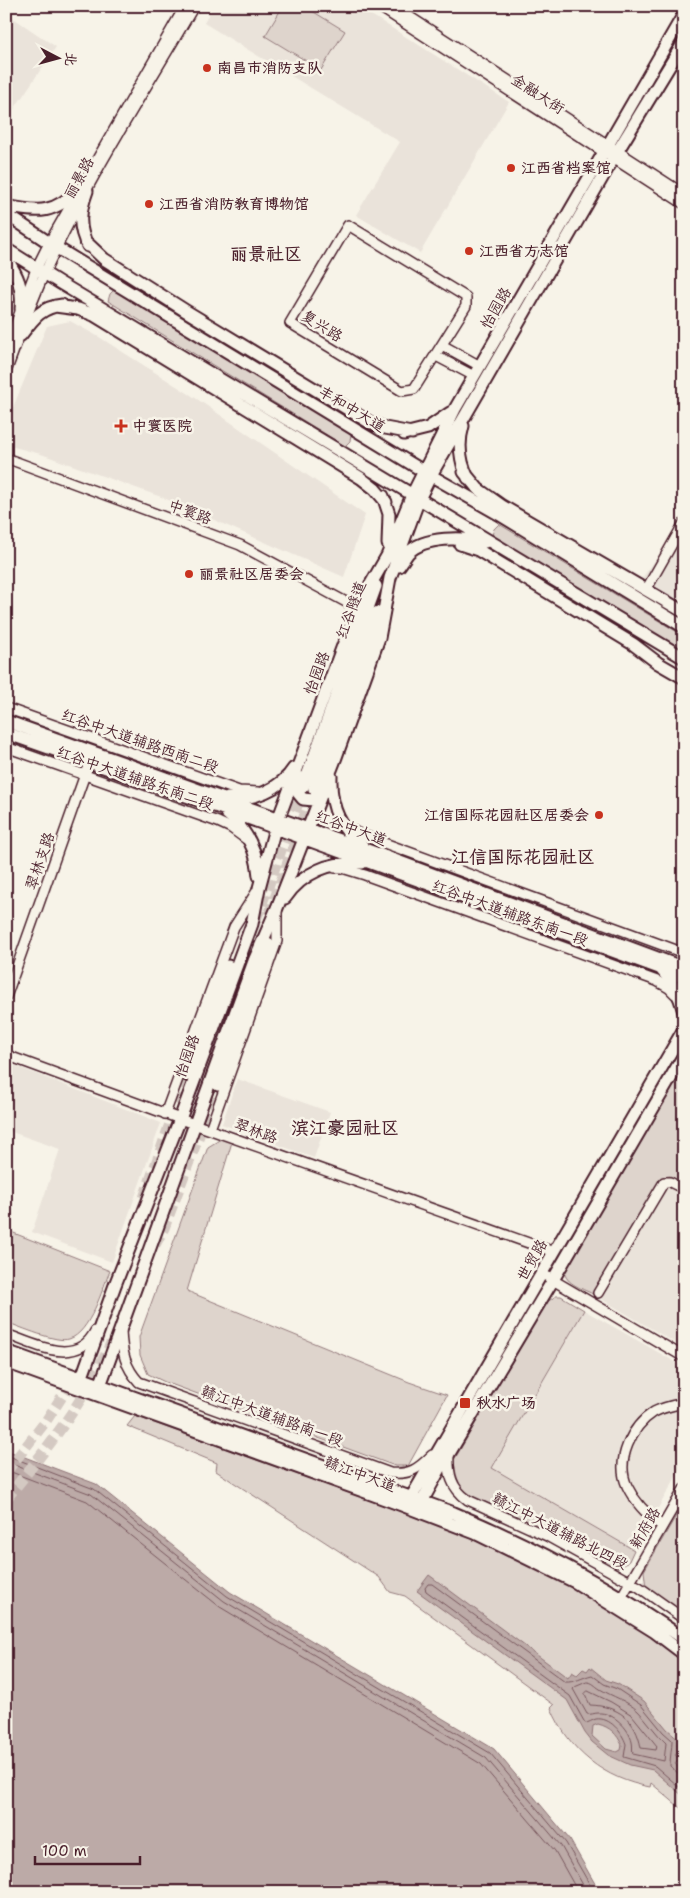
<svg xmlns="http://www.w3.org/2000/svg" width="690" height="1898" viewBox="0 0 690 1898" font-family="'Shantell Sans','LXGW WenKai TC',sans-serif">
<rect width="100%" height="100%" fill="#f7f3e8"/>
<filter id="ink" filterUnits="userSpaceOnUse"><feTurbulence type="fractalNoise" baseFrequency=".02" numOctaves="2"/><feDisplacementMap in="SourceGraphic" scale="10" xChannelSelector="R" yChannelSelector="G"/><feConvolveMatrix kernelMatrix="1 2 1 2 8 2 1 2 1" color-interpolation-filters="sRGB"/></filter>
<g filter="url(#ink)">
<!-- built -->
<path fill="#eae3da" d="M213,6H357L509,102L420,253L356,215L400,142L204,23Z
M6,13L56,47L6,121Z
M70,321L99,337L197,399L365,515L344,577L164,498L41,454L6,445V424L47,326Z
M684,522V604L642,578Z
M684,1059V1348L608,1303L567,1281L563,1274Z
M6,1062L161,1123L112,1262L32,1232L60,1149L6,1130Z
M237,1079L330,1112L314,1158L222,1124Z
M584,1310L684,1367V1463L634,1550L491,1468Z"/>
<!-- green -->
<path fill="#ded4cc" stroke="#947a7c" d="M283,6H304L345,31L321,70L265,36Z
M114,290L351,434L350,441L345,446L108,301L110,294Z
M499,524L684,636V652L492,535L494,529Z
M684,1059V1183L670,1176L663,1177L593,1294C581,1288 563,1283 564,1268Z
M221,1139L232,1142L187,1291L409,1382L447,1395L408,1466H395L165,1382L148,1374L140,1355L139,1337L208,1147Z
M6,1230L110,1271C102,1289 90,1333 69,1339C57,1343 20,1327 6,1322Z
M556,1296H561L584,1310L492,1468L634,1550L628,1563L614,1569L573,1545L468,1495C458,1486 455,1473 454,1460L547,1302Z
M135,1416L455,1531L564,1582L632,1624L684,1661V1811L651,1783L650,1787C604,1779 569,1751 551,1708L554,1705L405,1596L390,1592L379,1577L216,1471L217,1463L127,1426Z
M684,1502V1615L646,1588L644,1571Z"/>
<!-- water -->
<path fill="#bcaaa7" stroke="#8e7275" fill-rule="evenodd" d="M6,1450L96,1484L230,1592L494,1749L570,1840L594,1882L602,1892H6Z
M429,1575L568,1678L572,1672L577,1675L583,1669L587,1671L590,1667L606,1680L618,1684L644,1701L667,1729L680,1740L677,1745L681,1748L675,1755L679,1759L675,1764L684,1772V1797L653,1770L630,1765L608,1755L592,1742L585,1733L567,1700L417,1591ZM598,1724C610,1727 617,1734 622,1745L621,1750L617,1752L606,1749L592,1736L593,1726Z"/>
<g fill="none" stroke-linecap="round" stroke-linejoin="round">
<!-- shore -->
<path stroke="#78575d" stroke-width="1" d="M6,1455L94,1489L227,1596L490,1753L566,1843L590,1885L596,1892
M6,1462L91,1494L224,1601L486,1758L561,1846L587,1892
M6,1470L87,1501L220,1607L481,1764L555,1851L578,1892
M587,1682C593,1682 595,1686 600,1689C613,1697 626,1700 638,1711C648,1721 655,1733 666,1743L664,1761L633,1754C632,1750 633,1746 632,1742C629,1728 613,1712 598,1713C594,1713 591,1715 587,1714L573,1689L575,1687Z
M588,1691L611,1702L632,1715L657,1746L656,1750L641,1748C636,1719 618,1706 590,1705L585,1694Z
M684,1775L679,1774L670,1766C670,1756 672,1749 672,1740L663,1732L641,1705L617,1689L604,1684L592,1675C583,1677 574,1683 565,1682L432,1584H428L425,1588L426,1591L570,1696L585,1723C589,1723 592,1720 596,1719C610,1717 622,1732 626,1744L624,1757L655,1766L684,1791"/>
<!-- major-tunnel -->
<path stroke="#d4c9c2" stroke-width="11" stroke-dasharray="11 5.5" stroke-linecap="butt" d="M269,915L313,792
M256,920L303,789
M144,1198L187,1075
M155,1245L164,1228L218,1085
M6,1472L46,1421L74,1378
M6,1499C45,1451 86,1400 111,1343"/>
<!-- minor casing -->
<g stroke="#4a1f2b" stroke-width="12">
<path id="minor" d="M378,6L684,204
M393,6L684,194
M348,225L466,297V306L414,389L402,391L290,323Z
M442,345L480,366
M6,349L36,269L49,243L185,6
M436,356L474,376
M6,372C18,339 31,304 45,272C87,180 143,94 194,6
M6,458L240,545L357,608
M646,590L684,523
M6,708L239,791L259,792
M6,747L218,822L231,828L246,839
M347,827L357,833L684,953
M335,868H342L365,875L657,981L669,988L675,994
M6,997L89,763
M6,1055L180,1119L554,1252
M165,1114L234,927L257,891
M210,1129L277,941V911
M541,1273L684,1357
M598,1293L664,1182H670L684,1189
M121,1331C122,1352 125,1367 139,1382L390,1473C410,1475 418,1469 432,1455
M6,1334C34,1344 77,1368 95,1331
M449,1454C448,1474 451,1488 468,1500L547,1536L639,1587L684,1619
M662,1526C647,1515 635,1503 627,1486C615,1460 632,1426 654,1412C663,1407 674,1405 684,1403
M618,1603L684,1489"/>
</g>
<!-- major casing -->
<g stroke="#4a1f2b" stroke-width="15">
<path id="major" d="M87,191C80,210 77,227 88,246
M6,206C40,213 54,214 79,189
M6,214L57,248L423,471L502,516L684,627
M85,241L104,259L186,311L369,422L385,428L412,433
M6,249L60,283L684,658
M6,258C18,276 23,287 21,309
M55,306L78,309L94,315L361,478L375,489L386,502
M21,335C33,319 41,307 62,305
M463,426C458,443 460,462 468,478
M404,434L428,428L450,413
M464,472L478,489L502,506L684,612
M383,496L389,514L388,544
M460,544L478,550L633,644L658,663L684,678
M399,566C402,562 405,557 408,553C424,536 464,537 485,542
M6,721L381,855L684,968
M6,733L212,805L684,977
M331,776C330,804 339,829 362,845
M299,777L298,793L303,799L314,800L320,790
M303,787L376,586
M314,789L378,612
M228,798C252,801 281,789 294,768
M226,813C246,829 257,850 259,876
M285,898C303,872 331,861 362,863
M660,968C672,980 680,996 684,1012
M187,1075L228,966
M218,1085L262,965L268,943
M6,1351L454,1513C536,1547 611,1588 684,1639
M6,1362L399,1504L475,1533L575,1582L655,1632L684,1654
M78,1388L115,1285L180,1119L252,924L259,888L275,828L357,608L387,556L412,495L455,409L684,14
M97,1394L254,961L277,908L336,757L379,638L390,578L419,499L431,475L617,152L684,42
M408,1503L684,1029
M419,1507L441,1467L553,1280L684,1055"/>
</g>
<!-- minor -->
<use href="#minor" stroke="#f7f3e8" stroke-width="9"/>
<!-- major -->
<use href="#major" stroke="#f7f3e8" stroke-width="11"/>
</g>
</g>
<!-- markers -->
<g fill="#c8321e" stroke="#f7f3e8" stroke-width="2">
<circle cx="207" cy="68" r="5"/>
<circle cx="511" cy="168" r="5"/>
<circle cx="149" cy="204" r="5"/>
<circle cx="469" cy="251" r="5"/>
<path d="M118.5 418.5h5v5h5v5h-5v5h-5v-5h-5v-5h5z"/>
<circle cx="189" cy="574" r="5"/>
<circle cx="599" cy="815" r="5"/>
<rect x="459" y="1397" width="12" height="12" rx="2.5"/>
</g>
<g text-anchor="middle" dominant-baseline="central" stroke-width="5" stroke-linejoin="round" paint-order="stroke">
<!-- poi labels -->
<g font-size="15" font-weight="bold" fill="#4a1f2b" stroke="#f7f3e8" text-anchor="start">
<text x="217" y="68">南昌市消防支队</text>
<text x="521" y="168">江西省档案馆</text>
<text x="159" y="204">江西省消防教育博物馆</text>
<text x="479" y="251">江西省方志馆</text>
<text x="132" y="426">中寰医院</text>
<text x="199" y="574">丽景社区居委会</text>
<text x="589" y="815" text-anchor="end">江信国际花园社区居委会</text>
<text x="476" y="1403">秋水广场</text>
</g>
<!-- street labels -->
<g font-size="15" fill="#4a1f2b" stroke="#f7f3e8">
<text transform="translate(538 94) rotate(33)">金融大街</text>
<text transform="translate(79 178) rotate(-61)">丽景路</text>
<text transform="translate(496 308) rotate(-60)">怡园路</text>
<text transform="translate(322 326) rotate(32)">复兴路</text>
<text transform="translate(352 409) rotate(31)">丰和中大道</text>
<text transform="translate(190 512) rotate(20)">中寰路</text>
<text transform="translate(351 610) rotate(-70)">红谷隧道</text>
<text transform="translate(317 673) rotate(-69)">怡园路</text>
<text transform="translate(140 741) rotate(19)">红谷中大道辅路西南二段</text>
<text transform="translate(135 778) rotate(19)">红谷中大道辅路东南二段</text>
<text transform="translate(351 828) rotate(20)">红谷中大道</text>
<text transform="translate(40 861) rotate(-71)">翠林支路</text>
<text transform="translate(510 913) rotate(20)">红谷中大道辅路东南一段</text>
<text transform="translate(187 1056) rotate(-70)">怡园路</text>
<text transform="translate(256 1131) rotate(20)">翠林路</text>
<text transform="translate(532 1260) rotate(-60)">世贸路</text>
<text transform="translate(272 1416) rotate(20)">赣江中大道辅路南一段</text>
<text transform="translate(360 1474) rotate(20)">赣江中大道</text>
<text transform="translate(645 1528) rotate(-60)">新府路</text>
<text transform="translate(560 1531) rotate(27)">赣江中大道辅路北四段</text>
</g>
<!-- quarter labels -->
<g font-size="18" font-weight="bold" fill="#4a1f2b" stroke="#f7f3e8">
<text x="266" y="254">丽景社区</text>
<text x="523" y="857">江信国际花园社区</text>
<text x="345" y="1128">滨江豪园社区</text>
</g>
</g>
<!-- margin -->
<rect width="690" height="1898" fill="none" stroke="#f7f3e8" stroke-width="25"/>
<rect x="12" y="12" width="665" height="1873" fill="none" stroke="#4a1f2b" stroke-width="2" filter="url(#ink)"/>
<!-- north arrow -->
<g transform="translate(58 58) rotate(96)" stroke="#f7f3e8" stroke-width="4" paint-order="stroke">
<path d="M0-4L9 19L0 12L-9 19Z" fill="#4a1f2b"/>
<text y="-8" font-size="14" font-weight="bold" text-anchor="middle" fill="#4a1f2b">北</text>
</g>
<!-- scale -->
<path d="M35 1856v8h105v-8" fill="none" stroke="#4a1f2b" stroke-width="2.5"/>
<text x="42" y="1856" font-size="15" fill="#4a1f2b" stroke="#f7f3e8" stroke-width="4" paint-order="stroke">100 m</text>
</svg>
